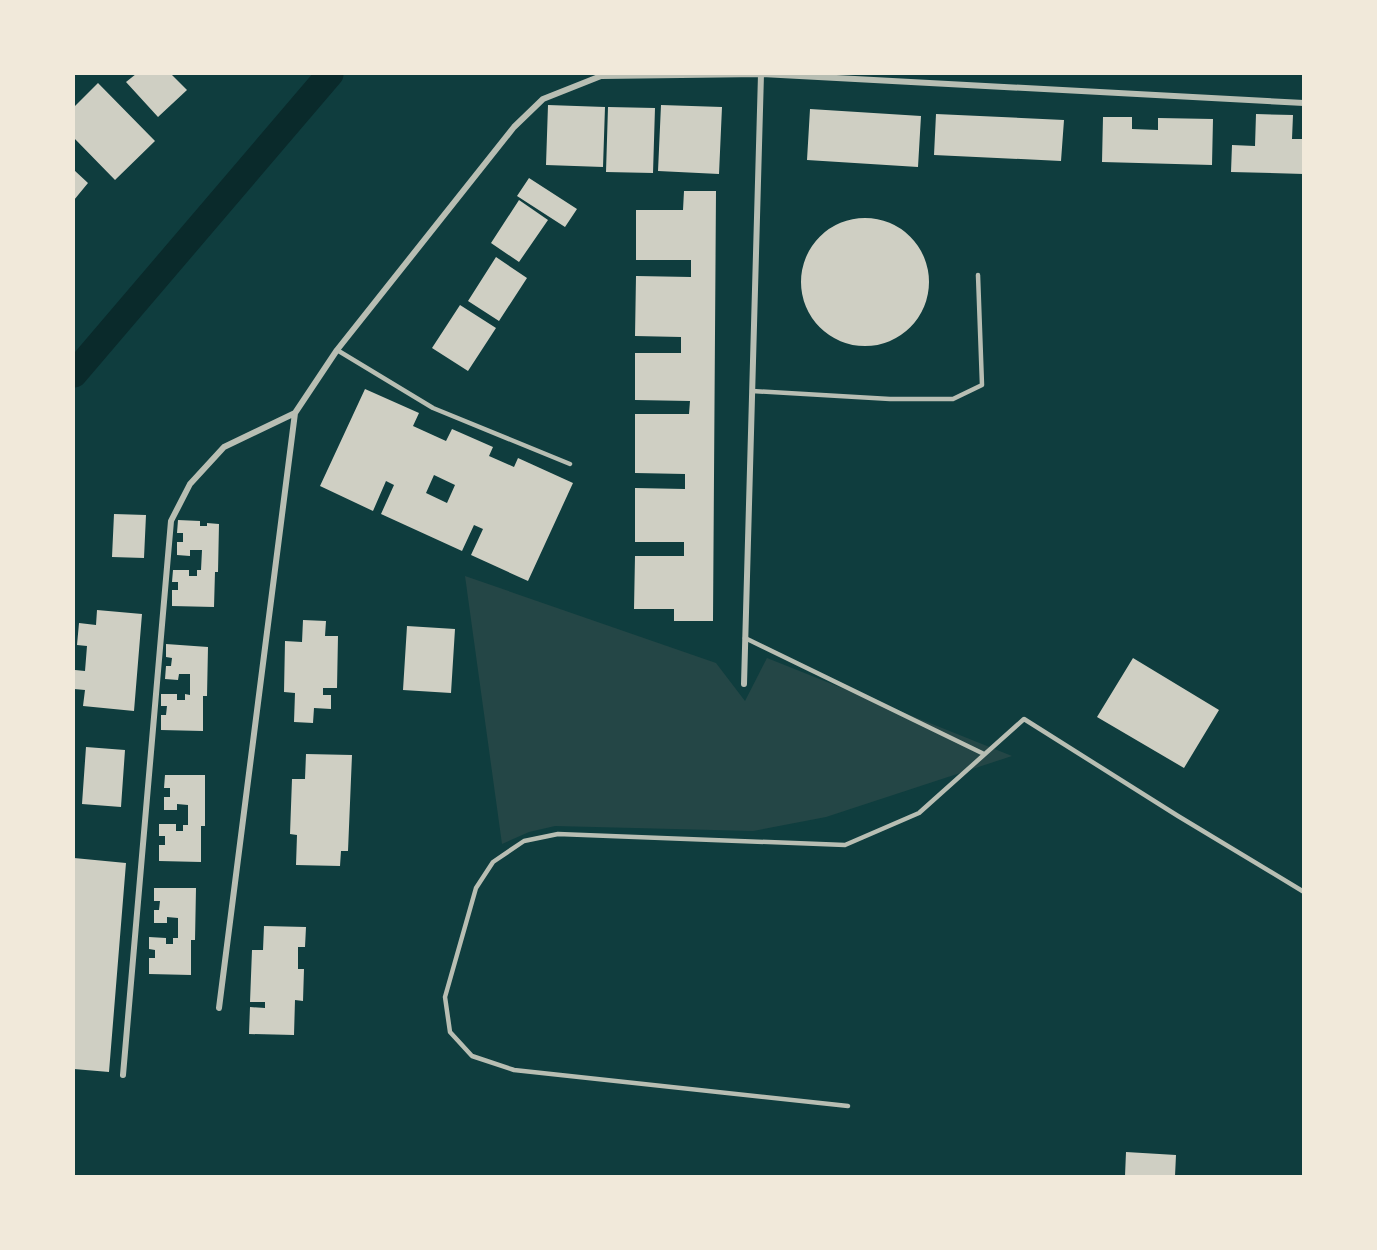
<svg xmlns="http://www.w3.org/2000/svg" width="1377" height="1250" viewBox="0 0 1377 1250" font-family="Lora,serif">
<rect width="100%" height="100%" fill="#0f3d3e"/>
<!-- green -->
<path fill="#244646" d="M465,576L716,663L745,701L767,658L1012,756L826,817L753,831L555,826L529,832L502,844Z"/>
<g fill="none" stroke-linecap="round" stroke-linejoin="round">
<!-- canal -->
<path stroke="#0a2a2b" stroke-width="27" d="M74,374L330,74"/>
</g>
<!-- building -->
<path fill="#cfcfc3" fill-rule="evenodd" d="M136,74H171L187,90L158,117L126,82Z
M98,83L155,141L115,180L74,138V107Z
M548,105L605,107L603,167L546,165Z
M661,105L722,107L719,174L658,171Z
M608,107L655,108L653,173L606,172Z
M810,109L921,116L918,167L807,160Z
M936,114L1064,120L1061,161L934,155Z
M1256,114L1293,115L1292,139H1304V174L1231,172L1232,145L1255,146Z
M1103,117H1132V129L1158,130V118L1213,119L1212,165L1102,162Z
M74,170L88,183L74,200Z
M529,178L577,209L565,227L517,196Z
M684,191H716L713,621H674V609H634L635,556H684V542H635V488L685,489V474L635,473V414H689L690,401L635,400V353H681V337L635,336L636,276L691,277V260H636V210H683Z
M519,200L548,220L519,262L491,243Z
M801 282a64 64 0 1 1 128 0a64 64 0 1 1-128 0Z
M496,257L527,278L499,321L468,301Z
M460,305L496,328L468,371L432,348Z
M365,389L419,413L413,426L446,441L452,429L493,447L489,456L514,467L518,458L573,483L528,581L471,555L483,529L474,525L462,551L381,514L394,485L386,481L373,511L320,486ZM434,475L455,485L447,503L426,493Z
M114,514L146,515L144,558L112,557Z
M178,520L200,521V526H207V523L219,524L218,572H215L214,607L172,606V590H178V582H172L173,570H189V576H197V570H201L202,550H190V556L177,555V542H183V533H177Z
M97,610L142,614L134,711L83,706L85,690L74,689L75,670L85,671L87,646L77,645L79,623L96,625Z
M303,620L326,621L325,636H338L337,688H323V695H331V709L314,708L313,723L294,722L295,693L284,692L285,641L302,642Z
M407,626L455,629L451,693L403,690Z
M166,644L208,647L207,696H203V731L161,730V715H166L167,706H161V694H177V700H185V694L190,695V674H179L178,680L165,679L166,666H171L172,658L166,657Z
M1133,658L1219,710L1184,768L1097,717Z
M86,747L125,750L121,807L82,804Z
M306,754L352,755L348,851H341L340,866L296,865L297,835L290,834L292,779H305Z
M165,775H205V826H201V862L159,861V845H165V836H159V824H176V831H183V825H188V805L177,804V810H164V797H170V788H164Z
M74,858L126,863L109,1072L74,1069Z
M154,888H196L195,940H191V975L149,974V958H155V950L149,949V937L166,938V944H173V938H178V918L167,917V923H154V910H159L160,901H154Z
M264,926L306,927L305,947H298V969H304L303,1001L295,1000L294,1035L249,1034L250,1007L265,1008V1002H250L252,950H263Z
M1126,1152L1176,1155L1175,1176H1125Z"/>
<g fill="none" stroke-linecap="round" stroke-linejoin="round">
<!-- service -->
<path stroke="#b8beb3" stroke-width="4.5" d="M337,350L433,408L570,464
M752,391L890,399H953L982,385L978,275
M745,638L984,754
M848,1106L514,1070L472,1056L450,1032L445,997L476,888L493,862L524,841L558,834L845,845L919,813L1024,719L1178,816L1304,892"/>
<!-- minor -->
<path stroke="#b8beb3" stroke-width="6" d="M744,684L761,74
M219,1008L295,413L337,350L514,127L543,99L601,76L761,74L1304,103
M123,1075L171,521L190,484L224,447L295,413"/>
</g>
<!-- border -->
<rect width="1377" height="1250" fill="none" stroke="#f1e9da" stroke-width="150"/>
</svg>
